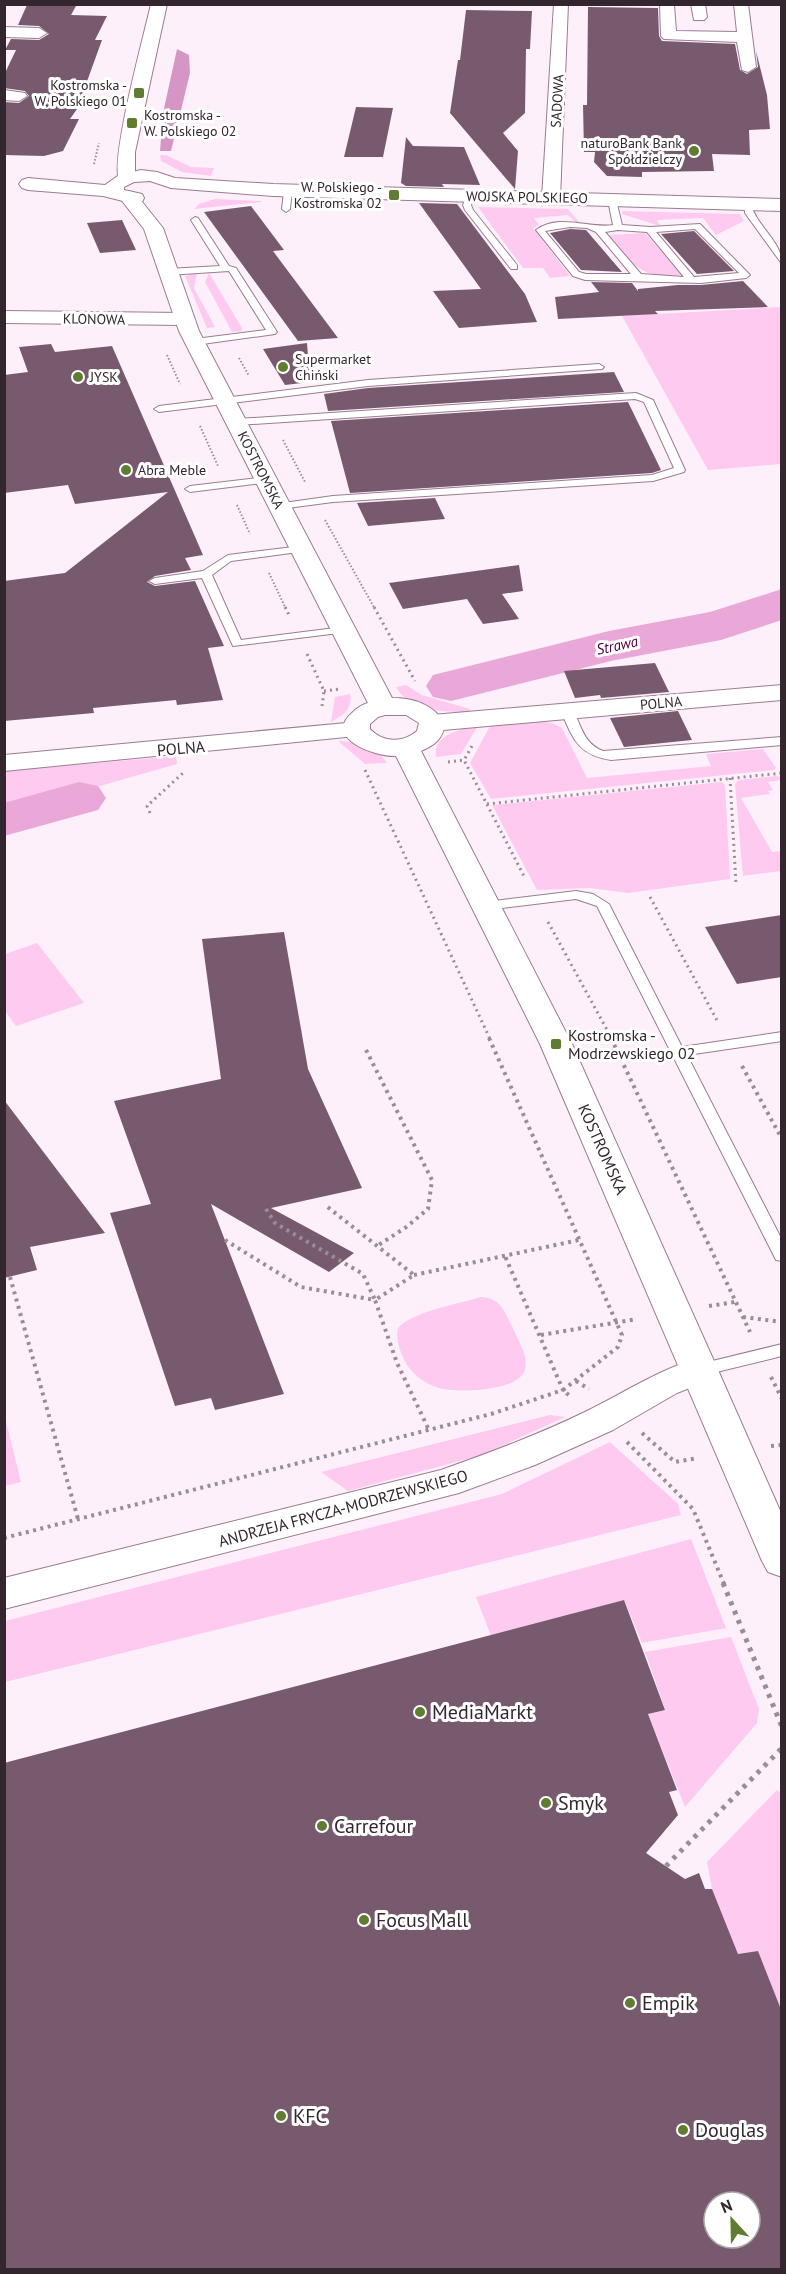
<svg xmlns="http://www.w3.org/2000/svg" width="786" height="2274" viewBox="0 0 786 2274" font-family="'PT Sans',sans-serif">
<rect width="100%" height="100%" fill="#fef0fa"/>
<!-- green -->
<path fill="#fecaef" d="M160,155H166L191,167L214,168L211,176L182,172L161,161Z
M215,199L261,201L262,202L194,209L199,204Z
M478,207L568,209L579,222H575L568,215L534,218L539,225L533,228L570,276L550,278L543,268H523Z
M622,211L740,214L744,221L716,235L703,218L657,220L660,226L622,214Z
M645,233L683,275C638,279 636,266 609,235Z
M197,273L194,288L215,327L207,328L185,276Z
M209,273L242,328V331L232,332L205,282Z
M781,307V464L708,470L622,316Z
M406,685L422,695L470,709V712C445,712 410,712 396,687Z
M350,694C353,708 343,716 331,722L335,697Z
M542,721L555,724L562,728L587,778L711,766L706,754L763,749L776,768L774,770L491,799L470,763L490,726Z
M478,726L461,754L436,757C433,734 461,729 478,726Z
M338,741C356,742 378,747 387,763L365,764Z
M176,756L177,764L5,813V771Z
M776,776L781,777V780L768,782L773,790L768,791L770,794L741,798L772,852L781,851V871L743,876L735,784L739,780Z
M721,782L725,785L730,879L628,893L590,888L537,890L492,805Z
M37,943L84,1003L16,1026L5,1011V954Z
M481,1297C500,1298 504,1310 512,1326C517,1339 529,1355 525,1370C518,1392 457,1393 439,1388C422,1383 408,1371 402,1355C398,1346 396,1337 398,1328C413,1311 459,1304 481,1297Z
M550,1415L565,1417L482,1455L348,1491L321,1472Z
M5,1417L21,1482L5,1486L4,1485Z
M610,1442L678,1504L681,1515L5,1682V1621L502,1494Z
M691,1539L726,1628L642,1643L624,1600L491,1636L476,1597Z
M731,1637L759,1709L757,1723L685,1807L648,1714L665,1709L645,1652Z
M777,1790L781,1793V2012L758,1951L738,1954L712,1889L707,1862Z"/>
<!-- forest -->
<path fill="#d696c5" d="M177,49L189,55L190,73L171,151H160L163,113Z"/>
<!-- water -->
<path fill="#e9a8d7" d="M502,669L514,677L502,676L452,690L445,684Z"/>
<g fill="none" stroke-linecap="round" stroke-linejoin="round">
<!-- river -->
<path fill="#e9a8d7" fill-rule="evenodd" d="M782,589V620L721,640L611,661L451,701L433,697L426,686L433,675L609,631L710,612Z
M79,782L98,786L106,798L98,810L4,836V803Z"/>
</g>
<!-- building -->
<path fill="#785a6f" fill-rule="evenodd" d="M27,5L76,6L71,15L107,16L95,40H102L77,109L70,119H79L63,151L44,156L4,155V102L19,103L29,96L25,91L4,88V75L16,50H5L11,39L39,40L49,34L39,26L18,25Z
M588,7L658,8L659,36L662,41L735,44L740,70L747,74L758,67L756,51L767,95L770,129L749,130L750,155L712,154L714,171L642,172V177L607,176L594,162L595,152H584L583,105H587Z
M466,10L532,11L530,49H526L525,113L503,133L518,151L515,189L450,113L458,60H460Z
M356,107L393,108L383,157H344Z
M406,137L413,146L464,147L480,185L442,184L444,187L406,186L401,183Z
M419,203L457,204L525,294L537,322L459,328L433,291L481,289Z
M251,206L284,250L273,251L338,338L298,341L204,212Z
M122,220L136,250L100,253L87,223Z
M570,229L586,230L622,272L581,270L550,233Z
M694,231L734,271L697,274L661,234Z
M743,281L768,307L655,311L658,314L558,319L555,297L599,292L591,282L632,283L638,291V289L678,285H701Z
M307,343L310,382L285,385L263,349Z
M51,344L55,352L112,346L203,555L185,558L191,570L155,576L147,582L155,586L195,581L224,646L208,648L223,700L177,705L176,700L93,708L94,713L4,721V581L65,573L168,492L75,504L68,485L4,493V375L28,372L19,347Z
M614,372L624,392L328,411L324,394L368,388Z
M628,402L661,470L652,473L350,493L331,421Z
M435,498L445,519L368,526L357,503Z
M519,565L523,591L502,594L519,619L483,624L467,599L403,609L389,583Z
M655,663L669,692L601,698L600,695L575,698L564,671Z
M678,711L692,740L624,747L610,718Z
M782,915V977L737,984L705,927Z
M284,932L308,1069L362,1188L271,1208L354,1253L329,1272L211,1204L284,1394L215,1410L211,1398L175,1406L110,1213L151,1204L114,1101L221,1079L202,939Z
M4,1100L105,1233L30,1247L37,1270L4,1278Z
M624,1600L665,1710L648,1714L677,1790L669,1792L678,1815L646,1853L685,1879L699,1873L705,1889H712L738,1954L758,1951L782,2012V2270H4V1763ZM714,2202H750V2238H714Z"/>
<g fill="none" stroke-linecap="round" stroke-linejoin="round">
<!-- service casing -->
<g stroke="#9b7b91" stroke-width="2">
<path id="service" d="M288,188L292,191L290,209L286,212L282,209L284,191Z
M467,194L474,196L471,205L473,210L517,265V269H511L465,210L463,205Z
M612,197L616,200L622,225L650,227L700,224L750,275L746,278L701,283L585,280L573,276L536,230C559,213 589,229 613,225L608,200ZM570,227L587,228L596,232L631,274H586L579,272L545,231ZM695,229L739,273L694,277L656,232ZM618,230L647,232L684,277L641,274L605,232Z
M744,202L751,204C756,226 782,241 782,264L745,213Z
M195,217L198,218L229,266L236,268L277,332L275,334L195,345L190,342L195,339L266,330L229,271L168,275L164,272L168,269L220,266L191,220Z
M599,364L604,367L602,369L368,386L159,412L154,409L159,406L368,380Z
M636,393L653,400L685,470L684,472L653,481L333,502L280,509L275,506L276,504L333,496L652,475L674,468L644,402L635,399L237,425L232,422L237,419Z
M267,477L272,480L271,482L190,492L185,489L190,486Z
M302,546L306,547V551L231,561L212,575L241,640L343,627L349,630L347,632L233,646L202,578L155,584L149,581L155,578L203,571L228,555Z
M567,707C581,712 578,742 603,751L782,737V745L611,760C578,755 573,739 561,711Z
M576,891L593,894L609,904L682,1047L782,1032V1041L687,1055L782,1240V1261L776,1260L774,1256L597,906L576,899L486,910L479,906L486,902Z
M782,1344V1356L700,1376L694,1374L692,1370L694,1366L700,1364Z"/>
</g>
<!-- minor casing -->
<g stroke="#9b7b91" stroke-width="2">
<path id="minor" d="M554,4H568L560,198L557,202H545L542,198Z
M660,4L674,5L676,31L737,32L734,4H748L756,67L748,72L742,70L737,42L664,39L661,36Z
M691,4H705L707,17L704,20H694Z
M4,27L39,28L47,33L39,38L4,37Z
M4,90L25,93L27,96L19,101L4,100Z
M4,311L184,313L191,315L194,319L191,323L184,325L4,323Z
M782,685V700L432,731L423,728L419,723L423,718L432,715Z
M357,722L366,725L370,730L366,735L4,771V755Z
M700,1357L712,1361L717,1370L712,1379L677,1393L613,1430L535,1465L459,1493L4,1609V1578L441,1470C491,1452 540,1434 587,1411C625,1392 659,1370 700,1357Z"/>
</g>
<!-- tertiary casing -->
<g stroke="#9b7b91" stroke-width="2">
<path id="tertiary" d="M151,4H167L135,152V179L132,183H120C108,165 145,32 151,4Z
M128,191L135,193L163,228L199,331L392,698C414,698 432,704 445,723C443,739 435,745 421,751L572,1044L718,1370L782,1515V1577L768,1572L762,1561L540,1044L396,756C375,757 323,738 352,713C357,708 361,705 368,703L179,331L144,229L119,197L121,193ZM385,715H406L419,723L417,731C403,743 383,743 370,729V724L378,717Z"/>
</g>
<!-- secondary casing -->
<g stroke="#9b7b91" stroke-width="2">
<path id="secondary" d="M141,170L157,172L175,178L273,184L782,199V211L273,196L171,188L150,181L134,182L124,187V190L142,194L144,198L142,202L135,204L103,196L28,190L22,188L19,184L22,180L28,178L105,185L119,175Z"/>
</g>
<!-- path-far3 -->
<path stroke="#9a8d96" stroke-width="2" stroke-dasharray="1.5 2" stroke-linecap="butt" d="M94,164L99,143
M167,355L180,384
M239,358L249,376
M200,426L218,466
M283,440L305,482
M237,505L250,534
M325,520L375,609
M269,573L286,609"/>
<!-- path-far2 -->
<path stroke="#9a8d96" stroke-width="3" stroke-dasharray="2 4" stroke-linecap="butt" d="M285,607L289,615
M374,607L415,681
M307,654L324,691L322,706
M324,691L341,689
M472,746L464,760L525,878
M448,762L464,760
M365,770L490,1039
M730,778L736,884
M487,804L782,773
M150,813L147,806L183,773
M650,897L718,1022
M548,922L612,1039"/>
<!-- path-far1 -->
<path stroke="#9a8d96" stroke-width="4" stroke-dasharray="3 4.5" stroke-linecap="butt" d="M489,1038L622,1335L618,1347L563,1390L572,1398
M611,1038L750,1332
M366,1050L432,1180L428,1209L405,1228L377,1246
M742,1066L782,1139
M266,1209L275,1223L363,1274L375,1300L414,1275L325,1205
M225,1240L301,1287L375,1300L397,1363L429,1430
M414,1275L579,1240
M10,1277L78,1519
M709,1306L735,1302
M743,1317L782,1322
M541,1335L637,1319
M771,1377L782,1399
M576,1381L589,1389
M642,1433L675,1462L698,1458
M627,1442L693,1509L724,1584
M771,1446L782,1445
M4,1538L491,1414L563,1390L505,1256"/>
<!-- path -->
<path stroke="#9a8d96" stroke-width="5" stroke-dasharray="4 6" stroke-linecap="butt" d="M723,1583L782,1727
M666,1866L782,1748"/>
<!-- service -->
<use href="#service" fill="#fff" fill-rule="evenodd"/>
<!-- minor -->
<use href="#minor" fill="#fff" fill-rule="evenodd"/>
<!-- tertiary -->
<use href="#tertiary" fill="#fff" fill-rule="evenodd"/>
<!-- secondary -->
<use href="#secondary" fill="#fff" fill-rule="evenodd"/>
</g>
<!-- markers -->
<g fill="#607c31" stroke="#fff" stroke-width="2">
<rect x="133" y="87" width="12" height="12" rx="3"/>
<rect x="126" y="117" width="12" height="12" rx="3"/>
<circle cx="694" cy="151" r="6"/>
<rect x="388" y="189" width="12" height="12" rx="3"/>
<circle cx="283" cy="367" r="6"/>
<circle cx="78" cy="377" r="6"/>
<circle cx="126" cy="470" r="6"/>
<rect x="550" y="1038" width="12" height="12" rx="3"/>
<circle cx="420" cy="1712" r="6"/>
<circle cx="546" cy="1803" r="6"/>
<circle cx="322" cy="1826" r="6"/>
<circle cx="364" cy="1920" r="6"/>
<circle cx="630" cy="2003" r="6"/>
<circle cx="281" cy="2116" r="6"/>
<circle cx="683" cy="2130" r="6"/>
</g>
<g text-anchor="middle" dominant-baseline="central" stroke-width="6" stroke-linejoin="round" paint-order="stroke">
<!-- far-poi labels -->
<g font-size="14" fill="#33262f" stroke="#fff" text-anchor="start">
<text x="127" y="85" text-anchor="end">Kostromska -<tspan x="127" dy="16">W. Polskiego 01</tspan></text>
<text x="144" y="115">Kostromska -<tspan x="144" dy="16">W. Polskiego 02</tspan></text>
<text x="682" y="143" text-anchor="end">naturoBank Bank<tspan x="682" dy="16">Spółdzielczy</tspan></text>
<text x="382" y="187" text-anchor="end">W. Polskiego -<tspan x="382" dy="16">Kostromska 02</tspan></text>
<text x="295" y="359">Supermarket<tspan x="295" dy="16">Chiński</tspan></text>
<text x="90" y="377">JYSK</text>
<text x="138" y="470">Abra Meble</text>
</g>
<!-- far-street labels -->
<g font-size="14" fill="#33262f" stroke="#fff">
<text transform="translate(557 101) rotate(-87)">SADOWA</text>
<text transform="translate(527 197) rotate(1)">WOJSKA POLSKIEGO</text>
<text transform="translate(94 319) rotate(1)">KLONOWA</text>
<text transform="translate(261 470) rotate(63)">KOSTROMSKA</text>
<text transform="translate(661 703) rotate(-5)">POLNA</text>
</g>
<!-- far-water labels -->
<g font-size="15" font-style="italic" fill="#4e0041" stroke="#fff">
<text transform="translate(617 645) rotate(-12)">Strawa</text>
</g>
<!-- street labels -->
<g font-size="16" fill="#33262f" stroke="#fff">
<text transform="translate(181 748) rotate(-5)">POLNA</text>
<text transform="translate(603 1149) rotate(66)">KOSTROMSKA</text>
<text transform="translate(343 1508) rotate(-15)">ANDRZEJA FRYCZA-MODRZEWSKIEGO</text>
</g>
<!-- poi labels -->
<g font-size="16" fill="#33262f" stroke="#fff" text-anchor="start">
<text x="568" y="1035">Kostromska -<tspan x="568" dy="18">Modrzewskiego 02</tspan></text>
</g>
<!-- near-poi labels -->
<g font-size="20" fill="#33262f" stroke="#fff" text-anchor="start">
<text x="432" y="1712">MediaMarkt</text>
<text x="558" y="1803">Smyk</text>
<text x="334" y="1826">Carrefour</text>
<text x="376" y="1920">Focus Mall</text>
<text x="642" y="2003">Empik</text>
<text x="293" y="2116">KFC</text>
<text x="695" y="2130">Douglas</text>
</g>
</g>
<!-- border -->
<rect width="786" height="2274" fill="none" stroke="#33262f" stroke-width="12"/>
<!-- north arrow -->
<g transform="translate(732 2220) rotate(338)"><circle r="28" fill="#ffffff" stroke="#ada8ac" stroke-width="1.5"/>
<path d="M0-4.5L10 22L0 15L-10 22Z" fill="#607c31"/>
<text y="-9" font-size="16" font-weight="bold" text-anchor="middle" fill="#33262f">N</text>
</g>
</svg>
